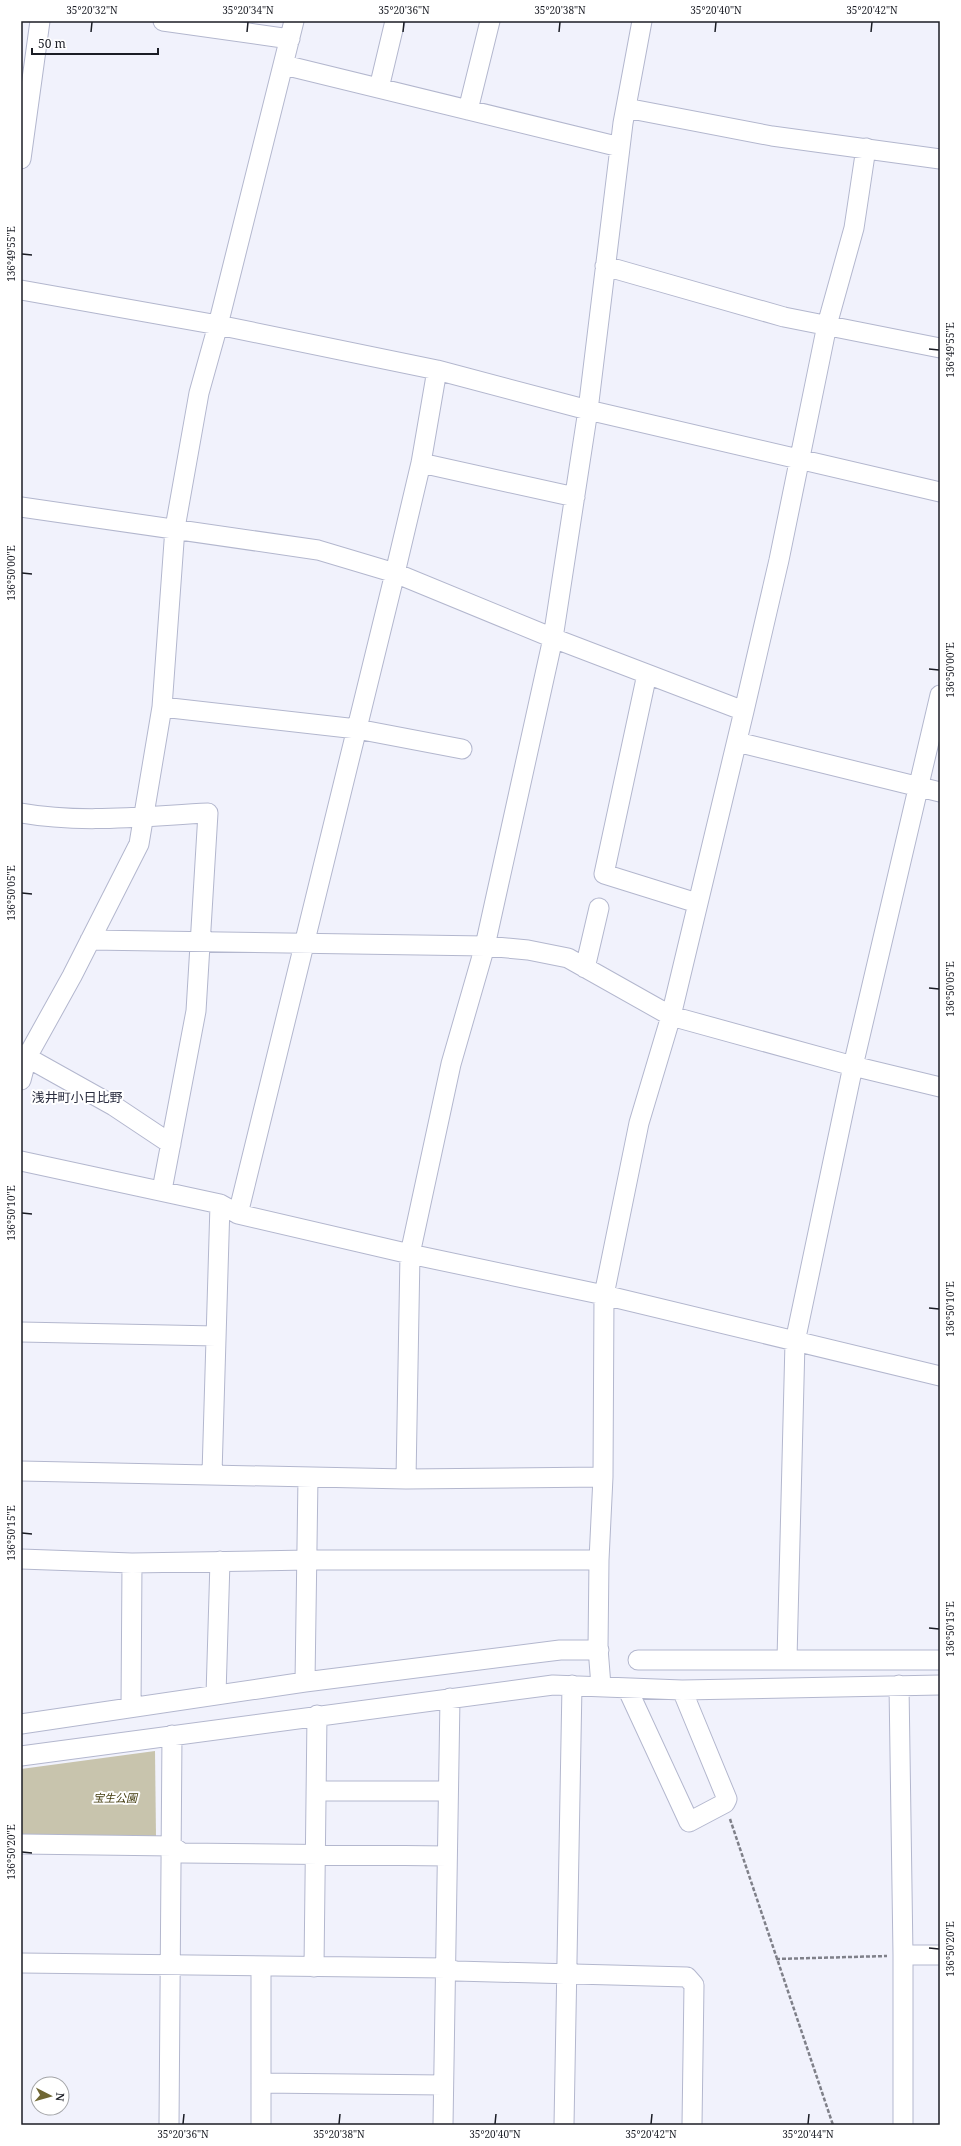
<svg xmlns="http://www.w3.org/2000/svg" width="961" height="2146" viewBox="0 0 961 2146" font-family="'Noto Serif','Noto Sans JP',serif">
<rect width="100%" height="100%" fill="#f1f2fc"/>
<!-- green -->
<path fill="#c8c4ad" d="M155,1751L156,1837L21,1836V1769Z"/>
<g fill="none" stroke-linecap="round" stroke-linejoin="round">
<!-- minor casing -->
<g stroke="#b3b7ce" stroke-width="21">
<path id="minor" d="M163,21L290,39
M284,65L620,147
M379,88L395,21
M626,108L772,136L940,159
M468,110L490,21
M21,159L40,21
M605,266L784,317L940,348
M21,290L218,325L437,370L588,410L940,492
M421,463L575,497
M21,507L318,550L395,573L553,638L744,711
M647,674L604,874L697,903
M162,707L357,729L462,749
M737,742L940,792
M21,813C82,824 147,816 208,813L196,1011L162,1190
M90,940L485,946L528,950L568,958L671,1016L853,1066L940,1087
M585,968L599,908
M21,1054L114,1106L171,1144
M21,1080L27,1057L72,976L139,844L162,707L175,528L199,393L218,325L294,21
M21,1161L220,1204L238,1214L410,1254L604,1295L940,1376
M238,1214L395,573L421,463L437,370
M21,1332L216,1336
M21,1471L406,1479L603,1477
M212,1474L220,1204
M406,1479L410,1254L451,1064L485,946L553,638L588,410L623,123L642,21
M21,1559L132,1563L308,1560H599
M787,1659L795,1342L853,1066L940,695
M638,1660H940
M305,1682L308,1477
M899,1685L903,1955V2125
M601,1686L598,1648L599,1560L603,1477L604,1295L639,1123L671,1016L744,711L779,560L827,325L854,228L866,148
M627,1688L689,1822L725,1803L727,1799L682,1690
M216,1695L220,1561
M131,1707L132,1563
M21,1724L305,1682L560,1650H599
M21,1756L553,1685L682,1690L940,1685
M316,1791H448
M21,1844L172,1846L182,1853L447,1856
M903,1955H940
M21,1963L446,1968L456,1971L687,1977L694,1985L692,2125
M314,1967L317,1715
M261,2083L443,2085
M169,2125L172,1735
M261,2125V1966
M443,2125L450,1698
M564,2125L572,1685"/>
</g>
<!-- path -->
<path stroke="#7f8089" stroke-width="2.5" stroke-dasharray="4 2" stroke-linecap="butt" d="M730,1819L833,2125
M776,1959L887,1956"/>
<!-- minor -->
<use href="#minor" stroke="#fff" stroke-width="19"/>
</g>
<!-- ticks -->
<path fill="none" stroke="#1b1d25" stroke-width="1.5" d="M91,32L92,22M247,32L248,22M403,32L404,22M559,32L560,22M715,32L716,22M871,32L872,22M22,254L32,255M929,349L939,350M22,573L32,574M929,669L939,670M22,893L32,894M929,988L939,989M22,1213L32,1214M929,1308L939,1309M22,1533L32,1534M929,1628L939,1629M22,1852L32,1853M929,1948L939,1949M183,2124L184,2114M339,2124L340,2114M495,2124L496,2114M651,2124L652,2114M808,2124L809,2114"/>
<g text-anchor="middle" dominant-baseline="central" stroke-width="4" stroke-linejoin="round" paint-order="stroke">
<!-- park labels -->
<g font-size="11" font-style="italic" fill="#423b0d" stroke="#fff">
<text x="115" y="1797">宝生公園</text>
</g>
<!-- quarter labels -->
<g font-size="13" fill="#292c3e" stroke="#fff">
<text x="77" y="1097">浅井町小日比野</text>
</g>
</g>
<!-- border -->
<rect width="961" height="2146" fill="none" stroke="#ffffff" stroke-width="44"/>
<!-- north arrow -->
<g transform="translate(50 2096) rotate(96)"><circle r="19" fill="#ffffff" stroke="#a4a5a8"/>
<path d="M0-3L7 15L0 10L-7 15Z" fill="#706734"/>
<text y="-6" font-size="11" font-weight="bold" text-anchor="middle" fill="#1b1d25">N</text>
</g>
<!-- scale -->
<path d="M32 48v6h126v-6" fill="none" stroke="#1b1d25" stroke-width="2"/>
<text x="38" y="48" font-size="12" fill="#1b1d25" stroke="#ffffff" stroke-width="3" paint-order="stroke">50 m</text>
<rect x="22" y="22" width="917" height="2102" fill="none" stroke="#1b1d25" stroke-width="1.5"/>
<g font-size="10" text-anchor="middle" fill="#1b1d25">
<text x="92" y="14">35°20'32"N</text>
<text x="248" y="14">35°20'34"N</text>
<text x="404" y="14">35°20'36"N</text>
<text x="560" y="14">35°20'38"N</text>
<text x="716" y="14">35°20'40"N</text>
<text x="872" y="14">35°20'42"N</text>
<text transform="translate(11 254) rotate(-90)" y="4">136°49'55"E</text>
<text transform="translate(950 350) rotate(-90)" y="4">136°49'55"E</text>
<text transform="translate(11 573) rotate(-90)" y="4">136°50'00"E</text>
<text transform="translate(950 670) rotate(-90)" y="4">136°50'00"E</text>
<text transform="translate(11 893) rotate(-90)" y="4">136°50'05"E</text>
<text transform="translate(950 989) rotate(-90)" y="4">136°50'05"E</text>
<text transform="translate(11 1213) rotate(-90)" y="4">136°50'10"E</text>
<text transform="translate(950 1309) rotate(-90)" y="4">136°50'10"E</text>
<text transform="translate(11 1533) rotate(-90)" y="4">136°50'15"E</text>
<text transform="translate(950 1629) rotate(-90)" y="4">136°50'15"E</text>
<text transform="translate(11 1852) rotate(-90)" y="4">136°50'20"E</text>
<text transform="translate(950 1949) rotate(-90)" y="4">136°50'20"E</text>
<text x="183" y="2138">35°20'36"N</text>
<text x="339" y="2138">35°20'38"N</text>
<text x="495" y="2138">35°20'40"N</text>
<text x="651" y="2138">35°20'42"N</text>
<text x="808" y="2138">35°20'44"N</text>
</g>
</svg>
